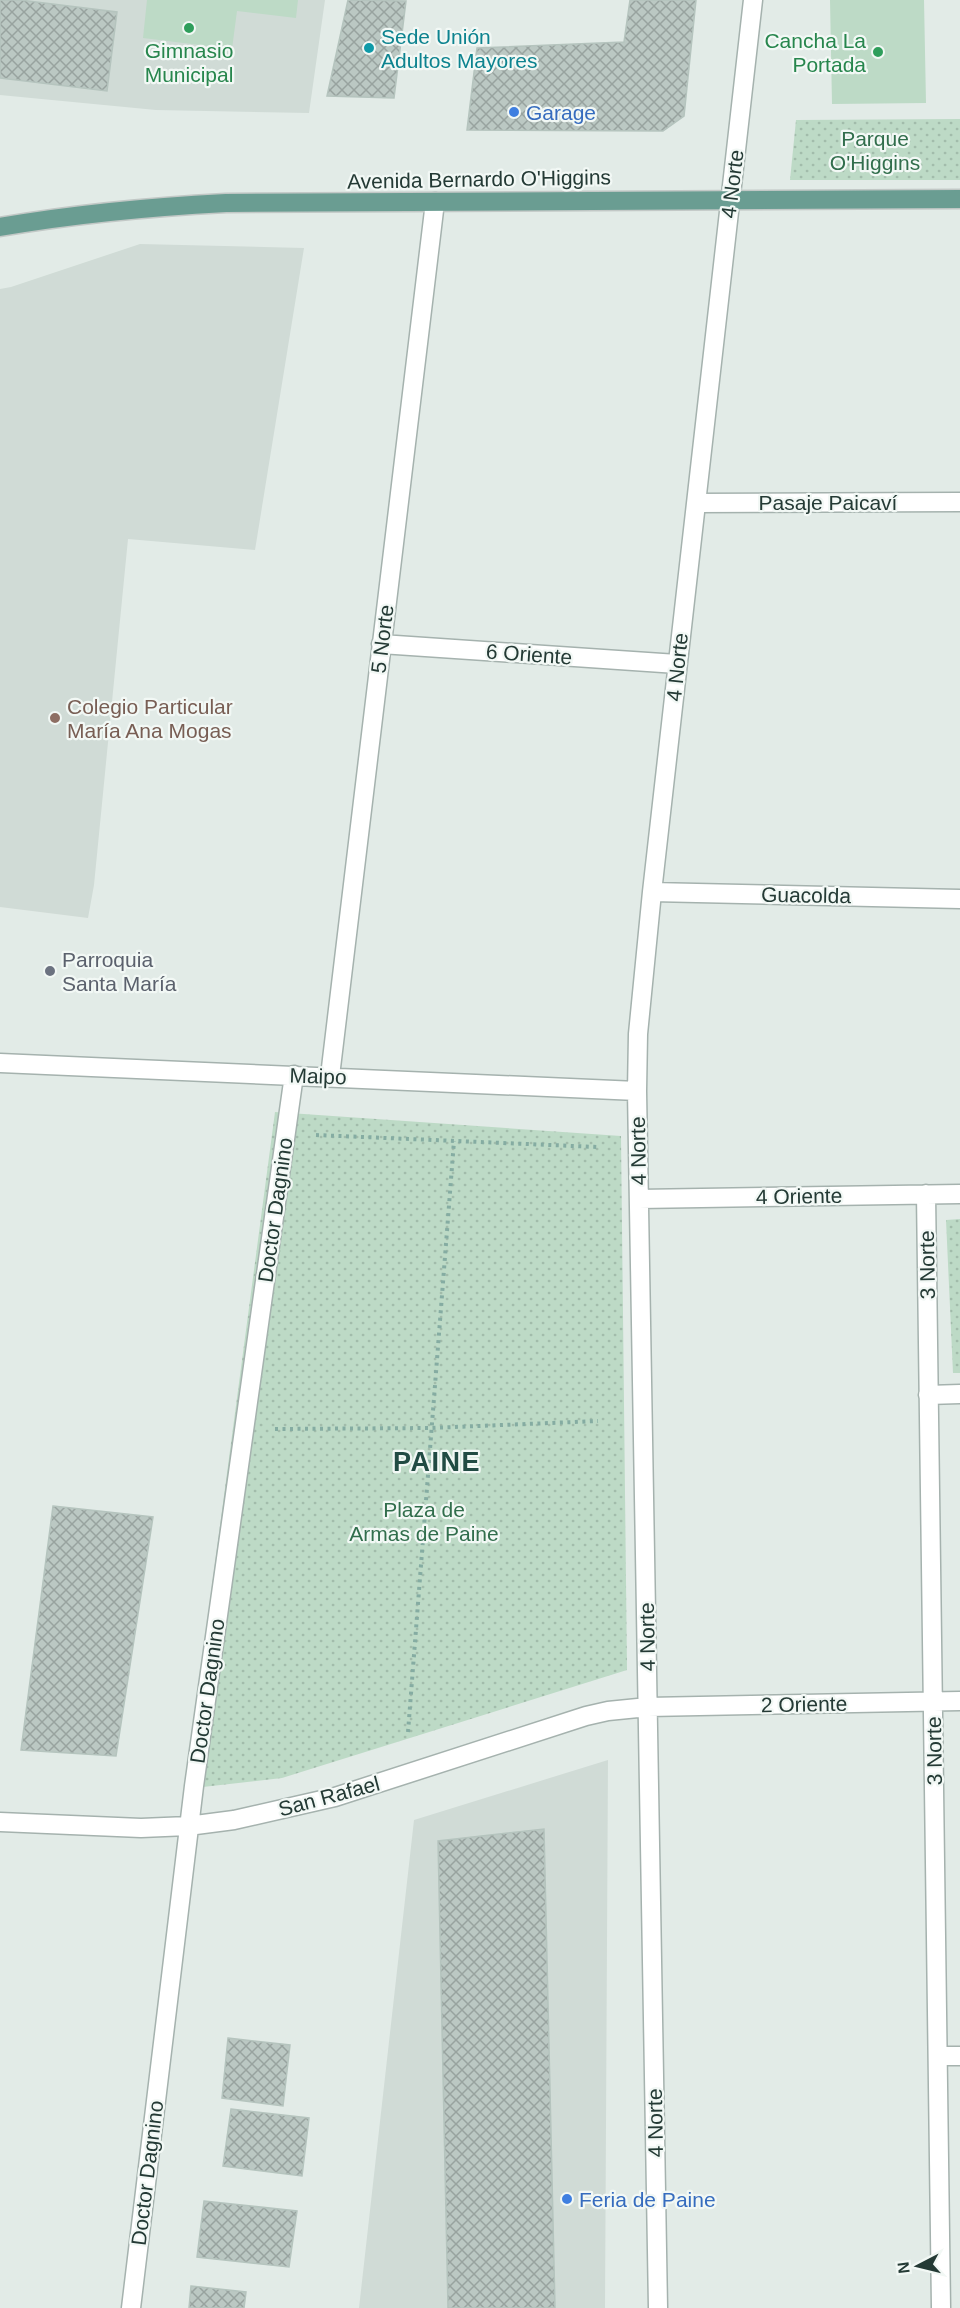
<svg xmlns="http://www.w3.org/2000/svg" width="960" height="2308" viewBox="0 0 960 2308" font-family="Arial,sans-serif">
<defs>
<pattern id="park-dots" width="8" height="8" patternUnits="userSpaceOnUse" patternTransform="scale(1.5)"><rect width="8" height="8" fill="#bddac6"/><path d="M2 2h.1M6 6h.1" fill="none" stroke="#a2bcab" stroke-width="1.8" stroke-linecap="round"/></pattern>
<pattern id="building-cross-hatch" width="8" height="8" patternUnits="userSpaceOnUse" patternTransform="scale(1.5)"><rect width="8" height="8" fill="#bbc8c3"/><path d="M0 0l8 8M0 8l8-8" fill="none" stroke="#98a39f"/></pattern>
</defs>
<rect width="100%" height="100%" fill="#e2ebe7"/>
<!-- built -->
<path fill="#d0dbd6" d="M0,0H325L309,113L156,110L0,95Z
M140,244L304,248L255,550L128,539L94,885L88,918L0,907V289L11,287Z
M608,1760L605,2308H359L414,1820Z"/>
<!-- park -->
<path fill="url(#park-dots)" d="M960,119V180H790L796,120Z
M275,1112L621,1136L627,1670L282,1778L185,1789Z
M960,1219V1373H953L946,1220Z"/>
<!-- pitch -->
<path fill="#bddac6" d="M147,0H298L296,18L237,11L232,49L143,38Z
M830,0H924L926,103L832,104Z"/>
<!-- building -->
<path fill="url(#building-cross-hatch)" stroke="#b5c4be" stroke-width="1.5" d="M0,0H20L117,12L107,91L0,78Z
M348,0L406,1L394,98L327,96Z
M630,0H696L684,116L663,131L467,130L477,48L624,42Z
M53,1506L153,1517L116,1756L21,1750Z
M544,1829L555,2308H448L438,1841Z
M228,2038L290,2045L283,2106L222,2098Z
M231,2109L309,2118L302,2176L223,2166Z
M204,2201L297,2211L289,2267L197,2257Z
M191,2286L246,2292L244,2308H189Z"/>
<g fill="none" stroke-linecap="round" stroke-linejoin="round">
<!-- minor casing -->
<g stroke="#a5b2ae" stroke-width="21">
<path id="minor" d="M696,503L960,502
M381,644L677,664
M652,892L960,899
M0,1063L637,1091
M330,1076L435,202
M926,1194L941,2308
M639,1199L960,1194
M928,1395L960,1394
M0,1822L141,1828L188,1826L234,1820L335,1797L586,1716L608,1711L648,1707L960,1701
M938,2056H960
M131,2308L194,1786L294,1075
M658,2308L637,1091L638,1034L652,892L753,0"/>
</g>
<!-- major casing -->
<g stroke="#c2c8c6" stroke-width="21">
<path id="major" d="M0,227C75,214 150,207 226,203L960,199"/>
</g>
<!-- path -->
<path stroke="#85aca2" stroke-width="4" stroke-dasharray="3 4.5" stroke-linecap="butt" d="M316,1135L597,1147
M275,1429L431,1428L598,1421
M408,1732L454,1141"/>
<!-- minor -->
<use href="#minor" stroke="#fff" stroke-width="18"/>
<!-- major -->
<use href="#major" stroke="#6a9d92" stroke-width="18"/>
</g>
<!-- markers -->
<g fill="#2e9e5b" stroke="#f2f8f5" stroke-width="2">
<circle cx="189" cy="28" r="6"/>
<circle cx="878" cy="52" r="6"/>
</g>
<circle fill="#0f9aa8" stroke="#f2f8f5" stroke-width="2" cx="369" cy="48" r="6"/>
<g fill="#3f7fe0" stroke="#f2f8f5" stroke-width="2">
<circle cx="514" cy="112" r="6"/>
<circle cx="567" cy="2199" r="6"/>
</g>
<circle fill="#8d6e63" stroke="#f2f8f5" stroke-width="2" cx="55" cy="718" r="6"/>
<circle fill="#6b7280" stroke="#f2f8f5" stroke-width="2" cx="50" cy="971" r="6"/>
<g text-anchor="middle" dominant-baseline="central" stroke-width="4.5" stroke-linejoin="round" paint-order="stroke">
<!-- culture labels -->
<g font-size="21" fill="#0d838f" stroke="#f2f8f5" text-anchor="start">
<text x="381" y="36">Sede Unión<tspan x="381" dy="24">Adultos Mayores</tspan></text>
</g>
<!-- leisure labels -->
<g font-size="21" fill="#27864d" stroke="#f2f8f5" text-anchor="end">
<text x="866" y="40">Cancha La<tspan x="866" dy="24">Portada</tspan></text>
<text x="189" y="50" text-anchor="middle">Gimnasio<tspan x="189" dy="24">Municipal</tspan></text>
</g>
<!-- shop labels -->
<g font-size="21" fill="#366cbe" stroke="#f2f8f5" text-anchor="start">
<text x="526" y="112">Garage</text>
<text x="579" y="2199">Feria de Paine</text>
</g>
<!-- park labels -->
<g font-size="21" fill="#316e4c" stroke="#f2f8f5">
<text x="875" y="138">Parque<tspan x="875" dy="24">O'Higgins</tspan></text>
<text x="424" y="1509">Plaza de<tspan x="424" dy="24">Armas de Paine</tspan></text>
</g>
<!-- street labels -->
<g font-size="21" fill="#243a35" stroke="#f2f8f5">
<text transform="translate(479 179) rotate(-1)">Avenida Bernardo O'Higgins</text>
<text transform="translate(732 184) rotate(-83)">4 Norte</text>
<text x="828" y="502">Pasaje Paicaví</text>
<text transform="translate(382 639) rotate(-83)">5 Norte</text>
<text transform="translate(529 654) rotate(4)">6 Oriente</text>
<text transform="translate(677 667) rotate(-84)">4 Norte</text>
<text transform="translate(806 895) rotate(1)">Guacolda</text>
<text transform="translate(318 1076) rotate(2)">Maipo</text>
<text transform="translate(638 1151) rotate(-91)">4 Norte</text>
<text transform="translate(799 1196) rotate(-1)">4 Oriente</text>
<text transform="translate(275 1210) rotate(-82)">Doctor Dagnino</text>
<text transform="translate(927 1265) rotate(-91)">3 Norte</text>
<text transform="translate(647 1637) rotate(-91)">4 Norte</text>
<text transform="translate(207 1691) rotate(-82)">Doctor Dagnino</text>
<text transform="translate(804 1704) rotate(-1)">2 Oriente</text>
<text transform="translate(934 1751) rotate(-91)">3 Norte</text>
<text transform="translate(329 1796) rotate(-15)">San Rafael</text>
<text transform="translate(655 2123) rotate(-91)">4 Norte</text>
<text transform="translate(147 2173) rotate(-83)">Doctor Dagnino</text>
</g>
<!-- education labels -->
<g font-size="21" fill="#785e54" stroke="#f2f8f5" text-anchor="start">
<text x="67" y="706">Colegio Particular<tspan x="67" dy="24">María Ana Mogas</tspan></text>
</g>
<!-- worship labels -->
<g font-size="21" fill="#5b616d" stroke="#f2f8f5" text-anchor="start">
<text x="62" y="959">Parroquia<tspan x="62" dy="24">Santa María</tspan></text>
</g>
<!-- district labels -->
<g font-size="27" font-weight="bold" letter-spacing="1.5" fill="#214b43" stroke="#f2f8f5">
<text x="437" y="1462">PAINE</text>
</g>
</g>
<!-- north arrow -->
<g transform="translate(918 2266) rotate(263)" stroke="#f2f8f5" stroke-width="4.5" paint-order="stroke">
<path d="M0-4.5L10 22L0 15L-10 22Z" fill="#243a35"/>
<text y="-9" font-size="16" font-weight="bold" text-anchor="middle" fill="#243a35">N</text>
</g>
</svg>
